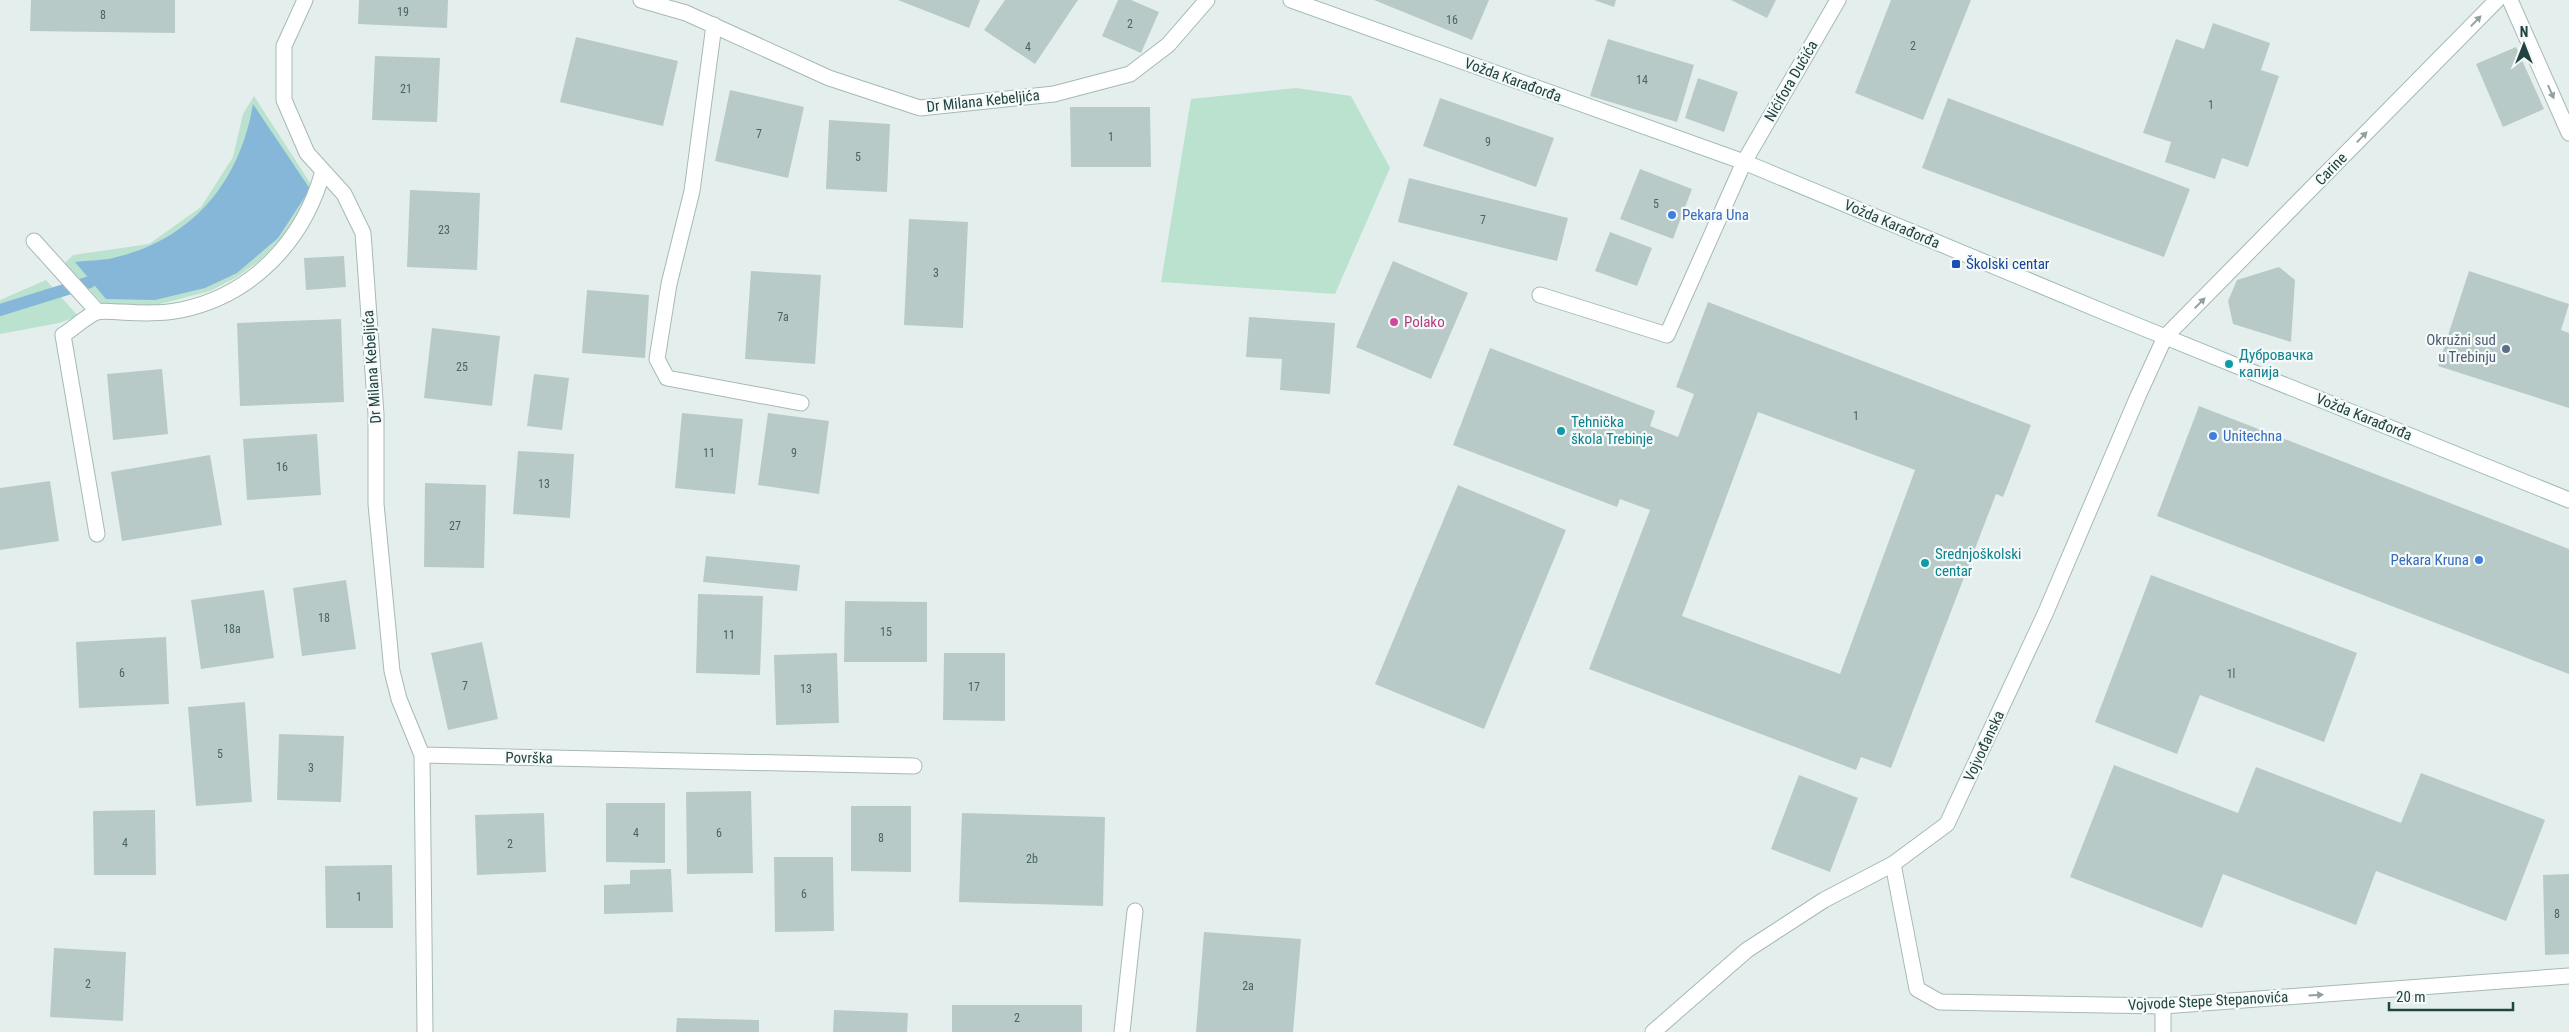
<svg xmlns="http://www.w3.org/2000/svg" width="2569" height="1032" viewBox="0 0 2569 1032" font-family="'Roboto Condensed',sans-serif">
<rect width="100%" height="100%" fill="#e4efed"/>
<!-- green -->
<path fill="#bae2cf" d="M1296,88L1351,96L1390,168L1335,294L1161,282L1191,99Z
M254,96L314,189L280,240L260,260L237,277L210,291L152,306H105L65,263L73,255L149,244L201,207L233,157L243,114Z
M46,280L78,316L59,323L0,334V300Z"/>
<!-- water -->
<path fill="#86b7d9" d="M253,104L310,189L278,238L237,273L205,288L155,300L106,299L75,262C87,260 101,261 113,258C192,240 240,182 253,104Z"/>
<g fill="none" stroke-linecap="round" stroke-linejoin="round">
<!-- stream -->
<path stroke="#86b7d9" stroke-width="12" d="M0,310L90,282"/>
</g>
<!-- building -->
<path fill="#b8cac7" fill-rule="evenodd" d="M31,0H175V33L30,31Z
M359,0H448L447,28L358,24Z
M898,0H980L969,28Z
M1005,0H1078L1035,64L984,30Z
M1118,0H1131L1159,12L1141,53L1102,36Z
M1374,0H1489L1472,40Z
M1594,0H1616L1614,7Z
M1731,0H1776L1767,18Z
M1891,0H1971L1923,120L1855,93Z
M2213,23L2270,43L2261,70L2279,76L2248,167L2222,158L2215,179L2165,162L2171,142L2143,133L2176,39L2204,49Z
M576,37L678,61L663,126L560,102Z
M1608,39L1694,65L1677,122L1590,96Z
M2516,47L2544,109L2503,127L2476,64Z
M375,56L440,58L437,122L372,120Z
M1698,78L1738,92L1724,132L1685,118Z
M730,90L804,107L788,178L715,161Z
M1440,98L1554,138L1536,187L1423,146Z
M1948,98L2190,189L2164,257L1922,168Z
M1070,107H1150L1151,167H1071Z
M829,120L890,124L887,192L826,189Z
M1640,169L1692,189L1673,239L1620,219Z
M1409,178L1568,218L1557,261L1398,222Z
M410,190L480,193L477,270L407,267Z
M909,219L968,222L963,328L904,325Z
M1610,232L1652,248L1637,286L1595,271Z
M344,256L346,287L306,290L304,258Z
M1393,261L1468,293L1431,379L1356,347Z
M2279,267L2295,280L2291,342L2233,324L2228,301L2237,280Z
M751,271L821,275L815,364L745,359Z
M2469,271L2569,304L2561,330L2569,333V408L2438,366Z
M587,290L649,295L645,358L582,353Z
M1708,302L2031,425L2003,497L1996,494L1891,768L1861,757L1856,770L1589,669L1650,510L1620,499L1617,507L1453,445L1490,348L1655,411L1650,426L1678,437L1694,394L1676,387ZM1758,412L1915,470L1840,674L1682,616Z
M1249,317L1335,323L1330,394L1280,390L1282,359L1246,357Z
M341,319L344,402L240,406L237,323Z
M432,328L500,336L492,406L424,398Z
M162,369L168,434L113,440L107,374Z
M534,374L569,378L562,430L527,426Z
M2199,406L2569,549V674L2157,516Z
M682,413L743,419L735,494L675,488Z
M768,413L829,421L819,494L758,485Z
M317,434L321,495L247,500L243,439Z
M518,451L574,454L570,518L513,514Z
M210,455L222,525L122,541L111,472Z
M50,481L59,541L0,550V488Z
M425,483L486,485L484,568L424,567Z
M1458,485L1566,530L1484,729L1375,684Z
M706,556L800,565L797,591L703,582Z
M2151,575L2357,653L2324,742L2200,695L2177,754L2095,722Z
M346,580L356,649L302,656L293,588Z
M264,590L274,658L201,669L191,600Z
M698,594L763,596L760,675L696,673Z
M845,601L927,602V662H844Z
M166,637L169,704L79,708L76,642Z
M482,642L498,719L448,730L431,653Z
M837,653L839,723L776,725L774,655Z
M944,653H1005V721L943,720Z
M245,702L252,802L196,806L188,707Z
M279,734L344,736L341,802L277,800Z
M2114,765L2238,813L2256,767L2401,823L2421,773L2545,820L2506,921L2376,871L2356,925L2223,874L2202,928L2070,877Z
M1799,775L1858,798L1830,872L1771,849Z
M751,791L753,873L687,874L686,792Z
M606,803H665V863L606,862Z
M851,806H911V872L851,871Z
M155,810L156,875H94L93,811Z
M544,813L546,872L477,875L475,815Z
M962,813L1105,817L1103,906L959,902Z
M774,857H833L834,931L775,932Z
M392,865L393,928H326L325,866Z
M671,869L673,912L604,914V885L630,884V870Z
M2569,874V954L2545,955L2543,875Z
M1204,932L1301,939L1293,1032H1196Z
M54,948L126,952L123,1021L50,1017Z
M952,1005H1082V1032H952Z
M834,1010L908,1013L907,1032H833Z
M677,1018L759,1020V1032H676Z"/>
<g fill="none" stroke-linecap="round" stroke-linejoin="round">
<!-- street casing -->
<g stroke="#a6b8b6" stroke-width="17">
<path id="street" d="M305,0L284,46V100L307,153L344,194L363,233L376,414V504L392,671L399,699L422,755L425,1032
M641,0L686,13L829,78L920,108L1054,94L1130,74L1168,45L1207,0
M2510,0L2569,133
M714,25L692,191L669,284L657,359L667,378L801,403
M34,241L98,312
M1540,295L1667,335L1744,162L1838,0
M97,534L63,335C73,329 86,316 97,312C104,310 114,312 120,312C141,313 161,314 181,310C253,295 304,240 323,171
M422,755L914,766
M1893,864L1917,989L1940,1002L2163,1006L2569,976
M2163,1006V1032
M1122,1032L1135,911
M1653,1032L1747,950L1824,900L1893,864L1947,824L2045,614L2138,396L2165,337L2497,0"/>
</g>
<!-- secondary casing -->
<g stroke="#a1bcba" stroke-width="17">
<path id="secondary" d="M1291,0L1744,162L2116,317L2569,500"/>
</g>
<!-- street -->
<use href="#street" stroke="#fff" stroke-width="15"/>
<!-- secondary -->
<use href="#secondary" stroke="#fff" stroke-width="15"/>
</g>
<!-- one-way arrows -->
<defs><path id="oneway-solid" d="M-6-.8H1V-3.2L6.5 0L1 3.2V.8H-6Z" transform="scale(1.25)"/></defs>
<g fill="#90a1a0">
<use href="#oneway-solid" transform="translate(2476 21) rotate(-46)"/>
<use href="#oneway-solid" transform="translate(2551 92) rotate(66)"/>
<use href="#oneway-solid" transform="translate(2362 137) rotate(-46)"/>
<use href="#oneway-solid" transform="translate(2200 303) rotate(-45)"/>
<use href="#oneway-solid" transform="translate(2316 995) rotate(-4)"/>
</g>
<!-- markers -->
<g fill="#3f7fe0" stroke="#f5faf9" stroke-width="2">
<circle cx="1672" cy="215" r="5"/>
<circle cx="2213" cy="436" r="5"/>
<circle cx="2479" cy="560" r="5"/>
</g>
<rect fill="#1a4fb4" stroke="#f5faf9" stroke-width="2" x="1951" y="259" width="10" height="10" rx="2.5"/>
<circle fill="#d1479c" stroke="#f5faf9" stroke-width="2" cx="1394" cy="322" r="5"/>
<circle fill="#5c6f8a" stroke="#f5faf9" stroke-width="2" cx="2506" cy="349" r="5"/>
<g fill="#0f9aa8" stroke="#f5faf9" stroke-width="2">
<circle cx="2229" cy="364" r="5"/>
<circle cx="1561" cy="431" r="5"/>
<circle cx="1925" cy="563" r="5"/>
</g>
<g text-anchor="middle" dominant-baseline="central" stroke-width="4.5" stroke-linejoin="round" paint-order="stroke">
<!-- number labels -->
<g font-size="12" fill="#476563">
<text x="403" y="12">19</text>
<text x="103" y="15">8</text>
<text x="1452" y="20">16</text>
<text x="1130" y="24">2</text>
<text x="1913" y="46">2</text>
<text x="1028" y="47">4</text>
<text x="1642" y="80">14</text>
<text x="406" y="89">21</text>
<text x="2211" y="105">1</text>
<text x="759" y="134">7</text>
<text x="1111" y="137">1</text>
<text x="1488" y="142">9</text>
<text x="858" y="157">5</text>
<text x="1656" y="204">5</text>
<text x="1483" y="220">7</text>
<text x="444" y="230">23</text>
<text x="936" y="273">3</text>
<text x="783" y="317">7a</text>
<text x="462" y="367">25</text>
<text x="1856" y="416">1</text>
<text x="709" y="453">11</text>
<text x="794" y="453">9</text>
<text x="282" y="467">16</text>
<text x="544" y="484">13</text>
<text x="455" y="526">27</text>
<text x="324" y="618">18</text>
<text x="232" y="629">18a</text>
<text x="886" y="632">15</text>
<text x="729" y="635">11</text>
<text x="122" y="673">6</text>
<text x="2231" y="674">1l</text>
<text x="465" y="686">7</text>
<text x="974" y="687">17</text>
<text x="806" y="689">13</text>
<text x="220" y="754">5</text>
<text x="311" y="768">3</text>
<text x="636" y="833">4</text>
<text x="719" y="833">6</text>
<text x="881" y="838">8</text>
<text x="125" y="843">4</text>
<text x="510" y="844">2</text>
<text x="1032" y="859">2b</text>
<text x="804" y="894">6</text>
<text x="359" y="897">1</text>
<text x="2557" y="914">8</text>
<text x="88" y="984">2</text>
<text x="1248" y="986">2a</text>
<text x="1017" y="1018">2</text>
</g>
<!-- street labels -->
<g font-size="15" fill="#214342" stroke="#f5faf9">
<text transform="translate(1513 80) rotate(20)">Vožda Karađorđa</text>
<text transform="translate(1791 81) rotate(-60)">Nićifora Dučića</text>
<text transform="translate(983 101) rotate(-6)">Dr Milana Kebeljića</text>
<text transform="translate(2331 169) rotate(-46)">Carine</text>
<text transform="translate(1892 224) rotate(23)">Vožda Karađorđa</text>
<text transform="translate(372 367) rotate(-94)">Dr Milana Kebeljića</text>
<text transform="translate(2364 417) rotate(22)">Vožda Karađorđa</text>
<text transform="translate(1984 746) rotate(-65)">Vojvođanska</text>
<text transform="translate(529 758) rotate(1)">Površka</text>
<text transform="translate(2208 1001) rotate(-3)">Vojvode Stepe Stepanovića</text>
</g>
<!-- shop labels -->
<g font-size="15" fill="#366cbe" stroke="#f5faf9" text-anchor="start">
<text x="1682" y="215">Pekara Una</text>
<text x="2223" y="436">Unitechna</text>
<text x="2469" y="560" text-anchor="end">Pekara Kruna</text>
</g>
<!-- transit labels -->
<g font-size="15" fill="#164399" stroke="#f5faf9" text-anchor="start">
<text x="1966" y="264">Školski centar</text>
</g>
<!-- hotel labels -->
<g font-size="15" fill="#b23c85" stroke="#f5faf9" text-anchor="start">
<text x="1404" y="322">Polako</text>
</g>
<!-- service labels -->
<g font-size="15" fill="#4e5e75" stroke="#f5faf9" text-anchor="end">
<text x="2496" y="340">Okružni sud<tspan x="2496" dy="17">u Trebinju</tspan></text>
</g>
<!-- culture labels -->
<g font-size="15" fill="#0d838f" stroke="#f5faf9" text-anchor="start">
<text x="2239" y="355">Дубровачка<tspan x="2239" dy="17">капија</tspan></text>
<text x="1571" y="422">Tehnička<tspan x="1571" dy="17">škola Trebinje</tspan></text>
<text x="1935" y="554">Srednjoškolski<tspan x="1935" dy="17">centar</tspan></text>
</g>
</g>
<!-- north arrow -->
<g transform="translate(2524 45)" stroke="#f5faf9" stroke-width="4" paint-order="stroke">
<path d="M0-4L9 19L0 12L-9 19Z" fill="#214342"/>
<text y="-8" font-size="14" font-weight="bold" text-anchor="middle" fill="#214342">N</text>
</g>
<!-- scale -->
<path d="M2389 1002v8h124v-8" fill="none" stroke="#214342" stroke-width="2.5"/>
<text x="2396" y="1002" font-size="15" fill="#214342" stroke="#f5faf9" stroke-width="4" paint-order="stroke">20 m</text>
</svg>
